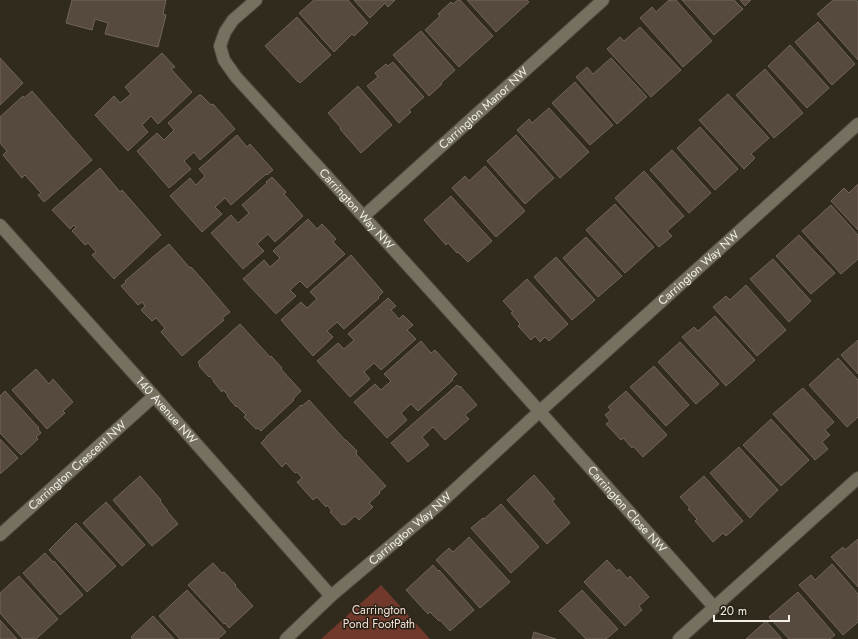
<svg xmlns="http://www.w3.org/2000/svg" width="858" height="639" viewBox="0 0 858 639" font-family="Jost,sans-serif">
<rect width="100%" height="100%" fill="#302b1d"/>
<!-- green -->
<path fill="#70392c" d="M381,585L430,639H321Z"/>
<!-- building -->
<path fill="#56493e" stroke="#726559" d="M72,0H166L163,14L166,15L158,47L105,34L108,23L95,19L92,30L66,23Z
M314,0H348L368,23L354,36L352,34L334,52L299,13Z
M354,0H395L388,7L385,3L370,18Z
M458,0H460L493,36L459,67L425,30L440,16L438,14L451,2L453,4Z
M467,0H527L529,2L496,32Z
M669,0L670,1L672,0H676L712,41L683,67L640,18L652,7L656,12Z
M682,0H734L743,9L714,35Z
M740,0H751L745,6Z
M833,0H856L858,2V60L817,14Z
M297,17L331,55L300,83L298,81V82L265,46Z
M818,22L855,64L832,85L795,42Z
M640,27L681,70L651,97L607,49L620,37L624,41Z
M421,31L455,70L441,83L442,84L429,96L393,55Z
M790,45L829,88L807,108L768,66Z
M162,53L175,67L171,69L192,92L158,124L151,116L142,125L148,132L128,151L95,115L114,96L120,103L131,94L125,87Z
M0,58L23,83L0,105Z
M611,58L647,97L617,124L576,77L587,67L593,74Z
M393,62L424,97L409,110L411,112L399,123L367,86L378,77L375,73L386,64L388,66Z
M765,69L803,113L774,138L736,95Z
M575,82L613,125L590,145L552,103Z
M358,86L392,125L361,153L340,129L341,128L328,113Z
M32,91L92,160L44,202L38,195L41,193L25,175L22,178L3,155L7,151L0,143V117L23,96L24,98Z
M728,94L769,138L751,154L755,158L744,169L699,120Z
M199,95H201L211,105L213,104L235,129L200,160L194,152L184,161L191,169L169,188L137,151L157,133L164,140L174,130L168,123Z
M549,108L589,152L560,178L517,130L529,119L532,123Z
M700,127L738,169L715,190L677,148Z
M237,135L247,147L250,144L273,170L267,175L266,174L231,205L225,198L215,207L222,214L202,232L170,196L190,178L196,185L205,176L199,169Z
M516,135L554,178L525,204L487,161Z
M672,150L711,193L689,213L650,170Z
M485,166L525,211L496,237L452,188L465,176L469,181Z
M100,168L120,192L122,190L161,235L114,279L92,255L96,252L88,243L85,245L72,231L76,227L74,225L70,229L52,210Z
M644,171L684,216L667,231L672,236L659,247L615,198Z
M272,177L286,192L284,194L303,216L275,242L268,234L257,244L264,251L243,269L211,233L231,215L238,223L249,213L242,205L267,183L266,182Z
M858,184V230L831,201L844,188L849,193Z
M451,196L492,241L468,262L458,252L457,253L448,243L446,245L424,220Z
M615,204L654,247L625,273L586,230Z
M831,205L858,235V259L841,274L802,231Z
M308,219L317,229L322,224L336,239L333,242L345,254L307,288L300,281L290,290L296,296L276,314L243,279L264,260L270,267L280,258L273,251Z
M799,235L835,273L811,294L776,256Z
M586,237L622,276L598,297L563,258Z
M169,244L190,268L191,267L201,278L230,312L222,318L224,320L182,356L161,332L165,328L156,318L152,321L141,310L145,306L142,302L138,305L121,286L126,282L125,281L160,251Z
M351,255L383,292L378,297L379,298L344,329L337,322L327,331L333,337L313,356L281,320L301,302L307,308L317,299L310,292Z
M556,257L595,300L572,320L534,277Z
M773,259L811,301L789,322L750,279Z
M527,279L568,324L549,341L545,337L540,342L535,336L531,340L518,326L520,324L511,313L513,312L503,301Z
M746,285L786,330L757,356L713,307L726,296L730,300Z
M388,298L396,306L391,310L399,319L403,315L413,325L407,330L416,339L381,370L374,363L364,372L370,379L350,397L317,361L338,343L344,349L354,340L348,334Z
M715,316L755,360L726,386L682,337L694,327L698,331Z
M240,324L270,357L271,356L282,368L281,369L301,391L293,399L294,400L261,431L258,428L256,429L244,417L246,415L237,406L236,407L227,396L228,395L223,390L222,392L213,381H214L210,376L209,377L199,366L200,365L198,362Z
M858,340V374L841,355Z
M421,341L431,353L435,350L457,374L452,379L453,380L418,411L411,404L401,413L407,420L387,438L354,402L375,384L381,390L391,381L384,374Z
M680,342L719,384L696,404L658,362Z
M838,358L858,380V417L847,427L809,385Z
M654,366L689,405L666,426L630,387Z
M36,369L49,384L53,379L73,402L63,411L65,413L47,429L12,390Z
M457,385L459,387L460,386L477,405L465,415L469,419L445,440L433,427L422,437L429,445L408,462L391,443Z
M803,388L834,422L825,430L830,435L822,442L828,449L815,460L773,414Z
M5,391L39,428L38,429L41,433L36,437L38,439L21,455L0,433V396Z
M626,391L667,435L643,457L633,446L632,448L623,438L621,440L606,424L610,421L605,415L611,410L608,407Z
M309,400L345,440H346L357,451L356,454L386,486L379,492L380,493L369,503L373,507L359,520L355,516L345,525L344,524L342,525L330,512L332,511L327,505L326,507L317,497L313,500L297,482L302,478L297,472L295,473L286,463L282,467L261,443L266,438V437L301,405L302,406Z
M771,419L809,460L781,486L743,445Z
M0,439L18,458L0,474Z
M739,447L778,490L760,507L750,518L710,473Z
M534,475L555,499L552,501L570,523L547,544L507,500Z
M140,476L161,500L160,501L168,511H167L178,524L152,546L113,500Z
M704,476L743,521L726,536L723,533L713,542L695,521L697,519L688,509L690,508L680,497Z
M106,502L145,545L122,566L83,523Z
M501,504L539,547L511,573L471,528L483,518L484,519Z
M76,523L116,566L87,592L49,550Z
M469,537L510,582L480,608L436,560L449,548L453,552Z
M858,539V587L831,557L843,547L845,550Z
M45,553L53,562L54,561L83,595L60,615L23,573Z
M607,560L617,571L619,569L628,579L630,576L649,597L639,606L642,610L625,626L584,582Z
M213,563L222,573L224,572L236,585L235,586L253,606L229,628L225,623L224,624L188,585Z
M832,564L858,594V622L843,635L799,585L811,575L815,580Z
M433,565L438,571L439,570L474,610L450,631L440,620L439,621L430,612L428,614L406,590Z
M19,576L58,619L36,639H23L0,613V593Z
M187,590L226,632L218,639H180L159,616Z
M582,590L618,629L606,639H586L559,611Z
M798,592L835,635L830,639H789L769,617Z
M153,616L174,639H133L131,637Z
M0,620L17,639H0Z
M766,621L782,639H746Z
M534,632L556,639H532Z"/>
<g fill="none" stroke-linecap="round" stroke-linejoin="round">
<!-- street casing -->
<g stroke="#4c493c" stroke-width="14">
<g id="street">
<path id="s1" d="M256,0L233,20L225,32L220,46L224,60L236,77C397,252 556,429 714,607"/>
<path id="s2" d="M364,216L603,0"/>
<path id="s3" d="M0,225L154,396L331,596"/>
<path id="s4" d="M0,535L154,396"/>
<path id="s5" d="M286,639L331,596L435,508L540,411L858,124"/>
<path d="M679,639L858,478"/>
</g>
</g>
<!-- street -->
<use href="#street" stroke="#757060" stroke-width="12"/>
</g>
<g text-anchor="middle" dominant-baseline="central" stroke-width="3" stroke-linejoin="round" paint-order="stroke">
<!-- street labels -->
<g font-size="12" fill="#f2efe6" stroke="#262214">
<text stroke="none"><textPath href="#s2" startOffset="161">Carrington Manor NW</textPath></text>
<text stroke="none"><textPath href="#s1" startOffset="274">Carrington Way NW</textPath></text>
<text stroke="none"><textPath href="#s5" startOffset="555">Carrington Way NW</textPath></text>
<text stroke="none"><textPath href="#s3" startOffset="249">140 Avenue NW</textPath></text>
<text stroke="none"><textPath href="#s4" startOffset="104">Carrington Crescent NW</textPath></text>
<text stroke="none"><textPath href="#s1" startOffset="678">Carrington Close NW</textPath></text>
<text stroke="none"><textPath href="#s5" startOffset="166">Carrington Way NW</textPath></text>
</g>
<!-- park labels -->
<g font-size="12" fill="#f6ddd7" stroke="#262214">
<text x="379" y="610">Carrington<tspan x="379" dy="14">Pond FootPath</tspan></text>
</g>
</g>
<!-- scale -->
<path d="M714 615v6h75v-6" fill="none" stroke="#f2efe6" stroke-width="2"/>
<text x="720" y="615" font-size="12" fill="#f2efe6" stroke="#262214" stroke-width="3" paint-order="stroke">20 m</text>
</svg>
